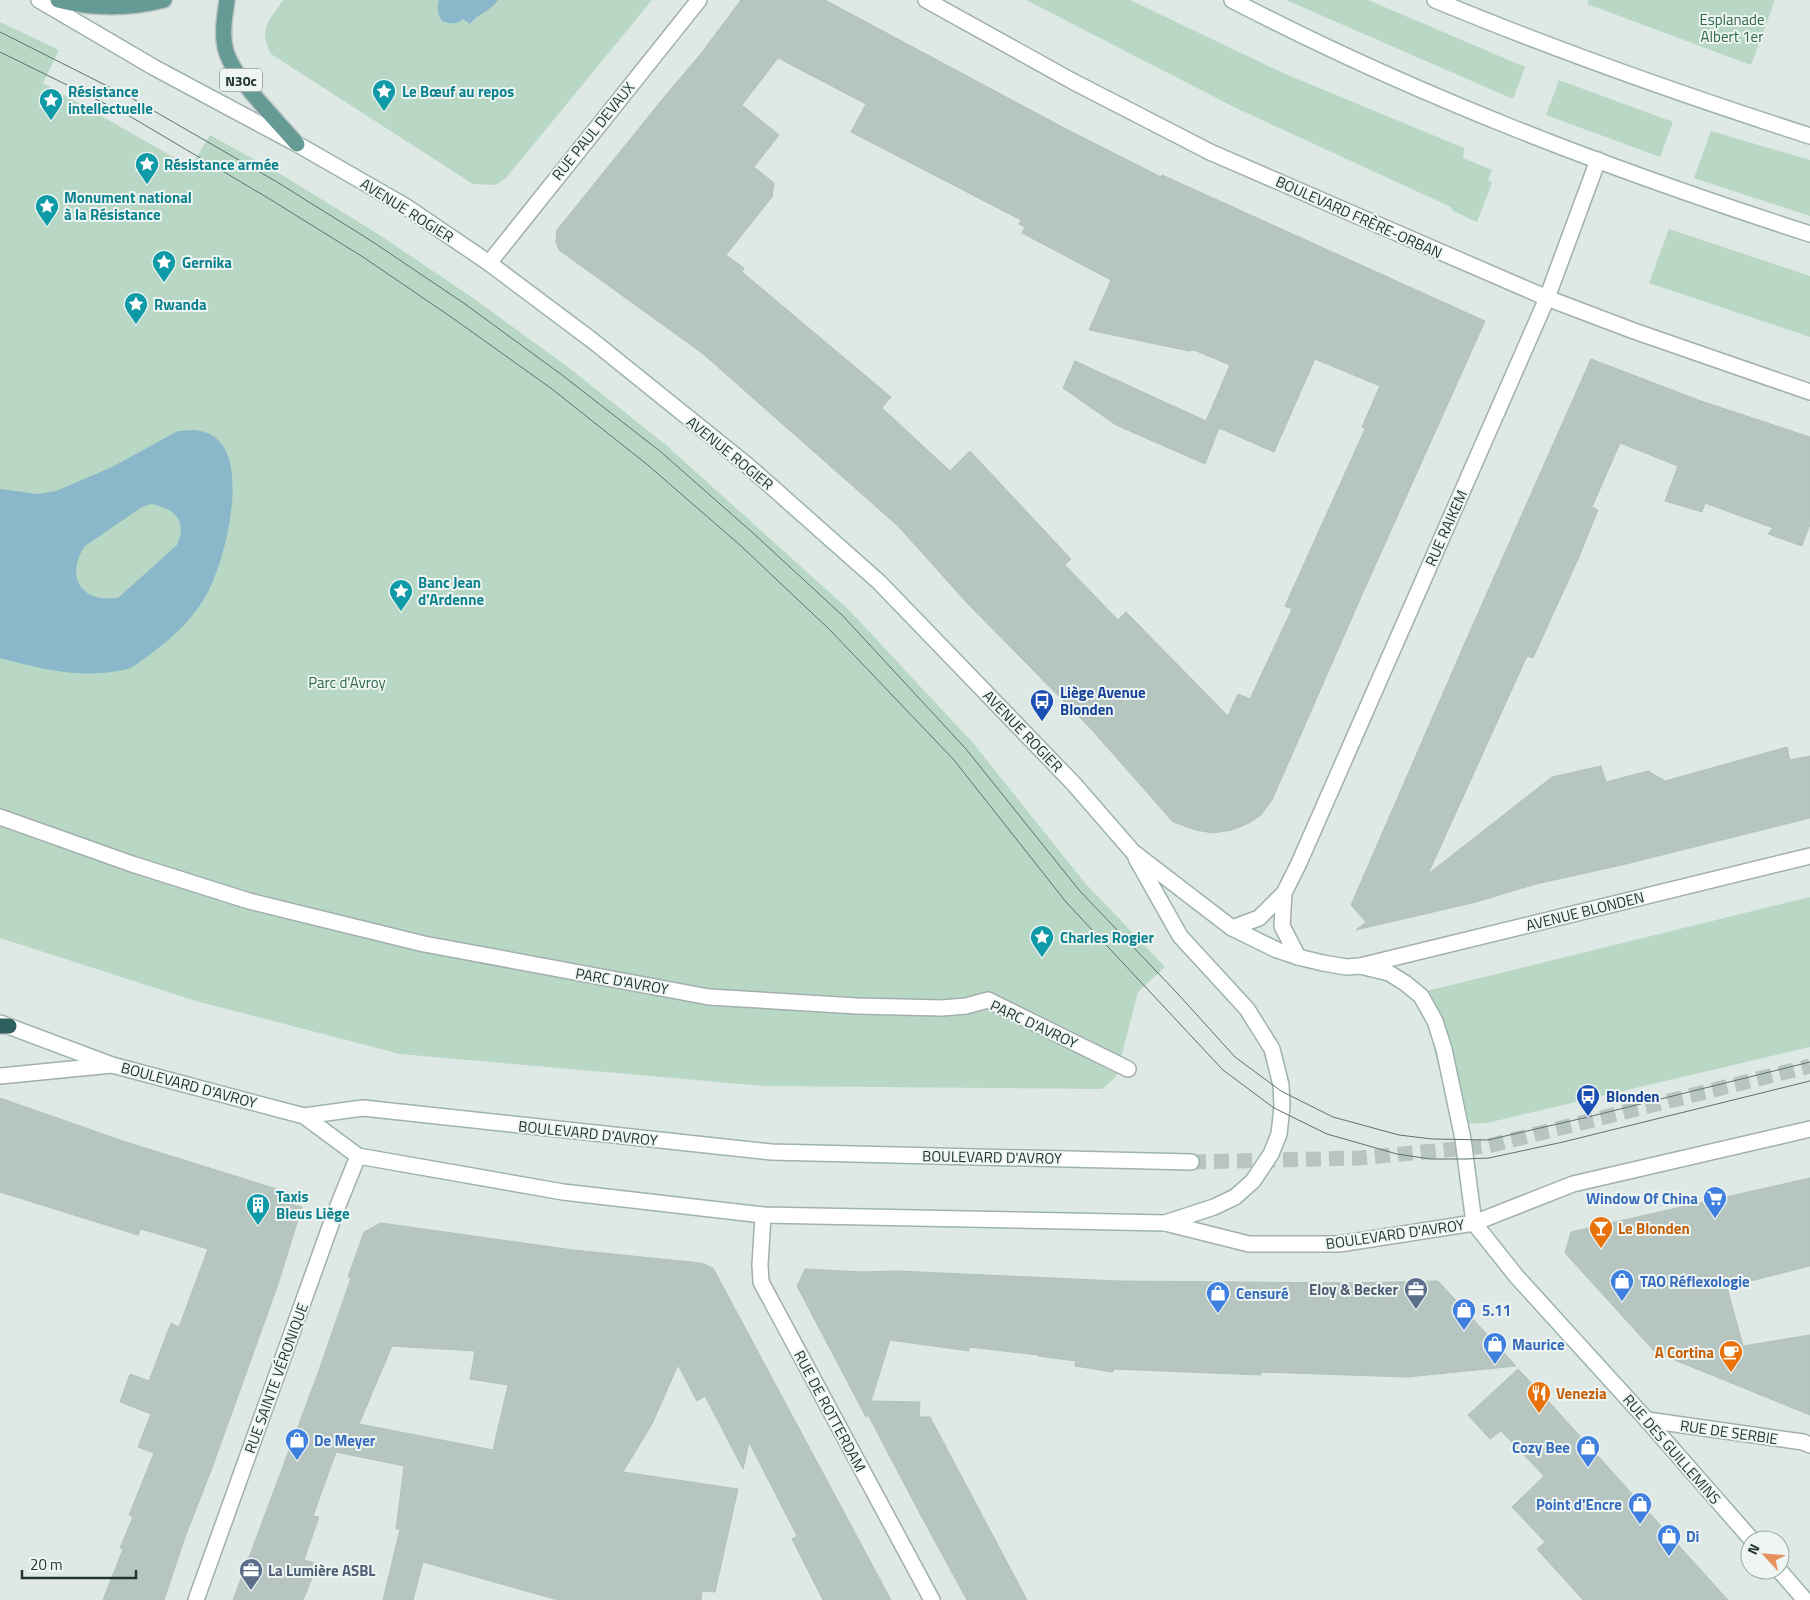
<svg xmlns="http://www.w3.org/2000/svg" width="1810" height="1600" viewBox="0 0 1810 1600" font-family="'Titillium Web',sans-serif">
<rect width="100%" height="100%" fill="#dee8e5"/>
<!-- green -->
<path fill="#b8d8c5" d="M283,0H652L506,178L496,185L473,184L271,54C258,29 269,21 283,0Z
M1026,0H1130L1283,73L1464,148L1463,158L1492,170L1488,180L1492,183L1477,222L1453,211L1451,207L1236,108Z
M1286,0H1368L1525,67L1513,99Z
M1589,0H1775L1751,65L1587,4Z
M0,22L59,50L43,83L191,167L210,135L282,175L378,234L470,296L568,367L666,445L849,610L973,743L1085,883L1165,967L1138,992L1116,1077L1102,1089L764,1086L400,1054L196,1001L0,938Z
M1559,80L1673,122L1660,157L1546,115Z
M1711,131L1810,160V216L1694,178Z
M1669,229L1810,276V337L1649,283Z
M1810,897V1047L1487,1123L1452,1124L1421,994L1427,991Z"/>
<!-- water -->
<path fill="#8ab7c9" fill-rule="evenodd" d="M438,0H498C490,12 478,13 470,24L463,19C456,25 450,24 442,21C438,14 436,9 439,1Z
M194,430C203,431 211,433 218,440C249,469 224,567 204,599C190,622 171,639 149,655C142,660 135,667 127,669C84,680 41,669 0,658V489L38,494L56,491L110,468L178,431ZM151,504C174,508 188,521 177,545L118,598C113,598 107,599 102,598C73,594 70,567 85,546L142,507Z"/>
<!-- building -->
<path fill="#b7c5c1" stroke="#b1c1bc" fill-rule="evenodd" d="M741,0H825L1068,130L1161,177L1162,175L1485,321L1361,597L1272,800L1261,815L1249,823L1232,830L1213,833L1196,830L1173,822L1091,729L968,604L898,526L702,353L559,250L556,242L557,230L665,96L699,56ZM778,58L866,104L851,132L1021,220L1019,224L1025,227L1022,233L1111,280L1089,330L1189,351L1194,350L1230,365L1206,421L1075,361L1063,388L1116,425L1205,464L1219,428L1274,452L1315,359L1380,386L1362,427L1365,429L1285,606L1292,609L1250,699L1238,694L1228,716L1126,612L1118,620L1065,565L1071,559L970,451L950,471L882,408L891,397L742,272L744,268L726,255L772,197L774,183L754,167L779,135L742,105Z
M1591,359L1701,401L1810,437V524L1802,546L1768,534L1773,528L1705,503L1702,512L1665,501L1678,466L1620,443L1592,507L1598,510L1578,559L1533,658L1527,656L1428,874L1552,777L1601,766L1606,782L1648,771L1665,781L1787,747L1790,760L1810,756V818L1626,864L1536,884L1476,902L1356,930L1366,922L1351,905L1464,645Z
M0,1098L126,1142L296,1195L293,1205L302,1207L277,1287L212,1468L185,1537L164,1600H103L123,1549L120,1548L133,1517L129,1515L154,1453L138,1447L151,1414L120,1402L130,1374L149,1381L171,1323L179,1327L208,1249L141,1229L138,1235L0,1192Z
M1810,1178V1266L1727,1287L1743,1346L1810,1335V1415L1655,1352L1565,1253L1571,1232Z
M381,1223L573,1250L701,1263L713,1268L891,1600H823L792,1539L797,1536L749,1442L743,1469L705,1396L697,1401L678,1365L652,1424L623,1472L738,1489L715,1592L702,1591L701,1600H558L423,1562L413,1600H383L400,1529H396L404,1466L336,1452L313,1516L319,1517L304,1560L318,1564L303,1600H233L318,1373L351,1278L348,1277L364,1232ZM392,1346L475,1351L470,1379L508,1385L493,1450L359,1424Z
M805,1269L863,1272L897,1271L1119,1281L1351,1283L1438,1281L1516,1366L1407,1377L1261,1372V1375L1113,1369V1372L1075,1366L1076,1361L1038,1356V1355L969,1347V1351L890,1340L871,1401L920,1402L919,1417H930L1027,1600H967L918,1510L867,1413L866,1417L797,1286Z
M1518,1369L1541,1393L1728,1600H1583L1537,1549L1545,1542L1512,1507L1544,1476L1501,1431L1490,1439L1468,1415Z"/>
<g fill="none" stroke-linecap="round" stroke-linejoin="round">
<!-- secondary-tunnel -->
<path stroke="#b8c4c1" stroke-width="15" stroke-dasharray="15 8" stroke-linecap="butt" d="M1191,1162L1359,1158L1488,1146L1810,1066"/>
<!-- street casing -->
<g stroke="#a2afac" stroke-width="18">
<path id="street" d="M926,0L1072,81L1210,152L1547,298L1634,331L1810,392
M489,263L699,0
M0,817L132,864L249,901L424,944L709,997L857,1006L942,1008L966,1006L988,1000L1128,1069
M1284,893L1282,926L1298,957
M1232,928L1259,918L1284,893L1299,863L1530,337L1547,298L1598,160
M1360,966L1810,856
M0,1076L112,1065
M763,1215L760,1265L761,1282L932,1600
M1165,1223L1249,1244H1339L1474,1223L1573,1184L1810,1129
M1647,1420L1803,1442L1810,1445
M196,1600L335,1213L358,1156"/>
</g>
<!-- secondary casing -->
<g stroke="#9eb3ae" stroke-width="18">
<path id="secondary" d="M39,0L155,68L297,144L405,206L489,263L593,341L747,465L879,582L1073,783L1133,852L1232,928L1277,950L1298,957L1323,963L1346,967L1360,966L1389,973L1405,983L1421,996L1435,1021L1444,1049L1463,1139L1474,1223L1517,1277L1647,1420L1752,1540
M1232,0C1416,96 1612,170 1810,234
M1435,0C1558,51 1683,95 1810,136
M0,1023L112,1065L304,1116L363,1108L771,1152L1191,1162
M304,1116L358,1156L563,1192L763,1215L1165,1223L1214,1207L1235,1197L1253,1181L1271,1154L1279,1134L1282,1107L1281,1085L1272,1049L1247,1009L1180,936L1136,858
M1779,1570L1805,1600"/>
</g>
<!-- primary casing -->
<g stroke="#bcc3c2" stroke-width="18">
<path id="primary" d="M58,0C92,9 130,9 164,0
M227,0C225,16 221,34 226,51C234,79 277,120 297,144"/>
</g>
<!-- highway casing -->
<g stroke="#bcc3c2" stroke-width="18">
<path id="highway" d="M0,1026H9"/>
</g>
<!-- street -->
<use href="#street" stroke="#fff" stroke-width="15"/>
<!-- secondary -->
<use href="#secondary" stroke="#fff" stroke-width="15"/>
<!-- primary -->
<use href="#primary" stroke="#669a94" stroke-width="15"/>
<!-- highway -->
<use href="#highway" stroke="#2f5f5c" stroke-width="15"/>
<!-- tram -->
<path stroke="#5b726f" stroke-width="1" d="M0,32L135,100L277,182L373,242L465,304L562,375L661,452L753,533L843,616L966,749L1079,890L1178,994L1235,1057L1281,1091L1333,1117L1399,1135L1432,1139L1488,1140L1588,1117L1810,1062
M0,52L126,114L268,198L363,257L454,319L552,389L649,466L741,546L830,630L954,760L1066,902L1223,1070L1274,1108L1327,1134L1397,1154L1430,1159H1466L1489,1158L1563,1142L1810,1081"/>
</g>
<!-- icons -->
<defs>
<g id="sight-pin" transform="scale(1.25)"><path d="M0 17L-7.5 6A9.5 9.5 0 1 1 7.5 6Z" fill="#0f9aa8" stroke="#eef5f2"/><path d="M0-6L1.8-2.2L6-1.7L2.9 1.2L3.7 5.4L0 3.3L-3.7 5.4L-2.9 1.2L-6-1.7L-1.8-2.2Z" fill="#fff"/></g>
<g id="bus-pin" transform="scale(1.25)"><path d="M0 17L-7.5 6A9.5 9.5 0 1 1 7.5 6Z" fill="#1a4fb4" stroke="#eef5f2"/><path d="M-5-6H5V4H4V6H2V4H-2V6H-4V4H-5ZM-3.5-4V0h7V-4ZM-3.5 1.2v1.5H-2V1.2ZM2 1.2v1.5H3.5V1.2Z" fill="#fff"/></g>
<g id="supermarket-pin" transform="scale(1.25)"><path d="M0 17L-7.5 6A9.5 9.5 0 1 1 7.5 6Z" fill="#3f7fe0" stroke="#eef5f2"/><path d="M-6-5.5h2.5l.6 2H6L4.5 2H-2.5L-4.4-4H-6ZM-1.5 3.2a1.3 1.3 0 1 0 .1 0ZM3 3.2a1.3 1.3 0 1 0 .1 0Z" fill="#fff"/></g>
<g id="building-pin" transform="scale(1.25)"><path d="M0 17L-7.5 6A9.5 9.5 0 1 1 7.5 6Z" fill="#0f9aa8" stroke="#eef5f2"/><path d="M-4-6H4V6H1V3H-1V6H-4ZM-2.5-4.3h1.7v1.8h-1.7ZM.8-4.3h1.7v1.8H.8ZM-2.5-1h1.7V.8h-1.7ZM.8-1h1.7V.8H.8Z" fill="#fff"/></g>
<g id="bar-pin" transform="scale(1.25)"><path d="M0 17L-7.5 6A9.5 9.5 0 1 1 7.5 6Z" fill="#e8710a" stroke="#eef5f2"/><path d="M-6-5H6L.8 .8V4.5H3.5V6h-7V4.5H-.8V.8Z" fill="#fff"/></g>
<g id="shop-pin" transform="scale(1.25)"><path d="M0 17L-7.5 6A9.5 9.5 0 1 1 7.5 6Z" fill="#3f7fe0" stroke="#eef5f2"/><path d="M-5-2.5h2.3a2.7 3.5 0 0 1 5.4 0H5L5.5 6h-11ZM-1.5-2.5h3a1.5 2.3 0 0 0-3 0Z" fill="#fff"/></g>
<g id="office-pin" transform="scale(1.25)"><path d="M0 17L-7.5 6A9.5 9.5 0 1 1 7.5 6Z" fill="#5c6f8a" stroke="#eef5f2"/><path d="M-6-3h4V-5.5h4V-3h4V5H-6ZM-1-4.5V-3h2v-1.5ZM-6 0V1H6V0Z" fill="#fff"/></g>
<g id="cafe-pin" transform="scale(1.25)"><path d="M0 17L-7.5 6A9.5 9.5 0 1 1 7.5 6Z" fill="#e8710a" stroke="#eef5f2"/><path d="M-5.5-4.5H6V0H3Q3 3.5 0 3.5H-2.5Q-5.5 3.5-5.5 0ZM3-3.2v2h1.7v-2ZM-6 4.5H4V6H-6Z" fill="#fff"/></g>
<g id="restaurant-pin" transform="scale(1.25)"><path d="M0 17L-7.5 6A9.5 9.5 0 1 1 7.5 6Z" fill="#e8710a" stroke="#eef5f2"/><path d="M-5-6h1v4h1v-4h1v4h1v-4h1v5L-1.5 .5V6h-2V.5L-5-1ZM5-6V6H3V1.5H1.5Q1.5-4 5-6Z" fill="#fff"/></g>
</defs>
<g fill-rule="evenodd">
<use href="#sight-pin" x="384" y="91"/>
<use href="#sight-pin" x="51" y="100"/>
<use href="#sight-pin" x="147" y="164"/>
<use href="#sight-pin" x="47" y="206"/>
<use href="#sight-pin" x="164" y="262"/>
<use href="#sight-pin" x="136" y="304"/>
<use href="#sight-pin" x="401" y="591"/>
<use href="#bus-pin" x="1042" y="701"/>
<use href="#sight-pin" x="1042" y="937"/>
<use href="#bus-pin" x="1588" y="1096"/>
<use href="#supermarket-pin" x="1715" y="1198"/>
<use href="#building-pin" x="258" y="1205"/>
<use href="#bar-pin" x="1601" y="1228"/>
<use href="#shop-pin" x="1622" y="1281"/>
<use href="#office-pin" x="1416" y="1289"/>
<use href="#shop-pin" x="1218" y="1293"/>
<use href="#shop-pin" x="1464" y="1310"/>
<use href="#shop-pin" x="1495" y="1344"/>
<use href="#cafe-pin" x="1731" y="1352"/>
<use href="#restaurant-pin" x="1539" y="1393"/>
<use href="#shop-pin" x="297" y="1440"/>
<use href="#shop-pin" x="1588" y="1447"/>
<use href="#shop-pin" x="1640" y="1504"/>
<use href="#shop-pin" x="1669" y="1536"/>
<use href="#office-pin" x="251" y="1570"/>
</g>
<g text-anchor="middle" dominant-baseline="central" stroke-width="4" stroke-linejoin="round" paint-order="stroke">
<!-- shield labels -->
<rect fill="#eef5f2" stroke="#5e6f6c" stroke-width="1" x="220" y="68.5" width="42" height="23" rx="4"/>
<g font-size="14" font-weight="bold" fill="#213633">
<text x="241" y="80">N30c</text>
</g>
<!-- park labels -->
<g font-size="15" fill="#2f694d" stroke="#eef5f2">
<text x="1732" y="19">Esplanade<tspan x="1732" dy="17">Albert 1er</tspan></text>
<text x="347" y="682">Parc d'Avroy</text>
</g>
<!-- culture labels -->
<g font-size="15" font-weight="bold" fill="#0d838f" stroke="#eef5f2" text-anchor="start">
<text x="68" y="91">Résistance<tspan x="68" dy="17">intellectuelle</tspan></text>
<text x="402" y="91">Le Bœuf au repos</text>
<text x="164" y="164">Résistance armée</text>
<text x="64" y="197">Monument national<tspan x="64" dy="17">à la Résistance</tspan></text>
<text x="182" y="262">Gernika</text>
<text x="154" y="304">Rwanda</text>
<text x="418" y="582">Banc Jean<tspan x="418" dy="17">d'Ardenne</tspan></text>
<text x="1060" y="937">Charles Rogier</text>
<text x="276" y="1196">Taxis<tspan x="276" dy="17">Bleus Liège</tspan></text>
</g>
<!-- street labels -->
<g font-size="15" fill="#213633" stroke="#eef5f2">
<text transform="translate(593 131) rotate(-51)">RUE PAUL DEVAUX</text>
<text transform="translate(407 210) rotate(32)">AVENUE ROGIER</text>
<text transform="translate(1359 217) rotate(24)">BOULEVARD FRÈRE-ORBAN</text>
<text transform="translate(730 453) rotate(39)">AVENUE ROGIER</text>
<text transform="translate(1446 528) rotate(-66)">RUE RAIKEM</text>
<text transform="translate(1023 731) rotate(46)">AVENUE ROGIER</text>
<text transform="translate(1585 911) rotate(-14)">AVENUE BLONDEN</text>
<text transform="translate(622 981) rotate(10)">PARC D'AVROY</text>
<text transform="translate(1034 1024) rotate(25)">PARC D'AVROY</text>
<text transform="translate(189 1085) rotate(15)">BOULEVARD D'AVROY</text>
<text transform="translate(588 1133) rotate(6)">BOULEVARD D'AVROY</text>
<text transform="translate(992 1157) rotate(1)">BOULEVARD D'AVROY</text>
<text transform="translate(1395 1234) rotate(-8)">BOULEVARD D'AVROY</text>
<text transform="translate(276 1378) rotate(-70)">RUE SAINTE VÉRONIQUE</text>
<text transform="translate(830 1411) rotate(62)">RUE DE ROTTERDAM</text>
<text transform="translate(1729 1432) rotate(8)">RUE DE SERBIE</text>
<text transform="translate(1672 1449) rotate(49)">RUE DES GUILLEMINS</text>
</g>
<!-- transit labels -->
<g font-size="15" font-weight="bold" fill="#164399" stroke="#eef5f2" text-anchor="start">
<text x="1060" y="692">Liège Avenue<tspan x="1060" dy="17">Blonden</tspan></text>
<text x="1606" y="1096">Blonden</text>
</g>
<!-- shop labels -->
<g font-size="15" font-weight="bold" fill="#366cbe" stroke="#eef5f2" text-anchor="start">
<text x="1698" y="1198" text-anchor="end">Window Of China</text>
<text x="1640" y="1281">TAO Réflexologie</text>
<text x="1236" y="1293">Censuré</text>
<text x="1482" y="1310">5.11</text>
<text x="1512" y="1344">Maurice</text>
<text x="314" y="1440">De Meyer</text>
<text x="1570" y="1447" text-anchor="end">Cozy Bee</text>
<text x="1622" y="1504" text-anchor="end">Point d'Encre</text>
<text x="1686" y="1536">Di</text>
</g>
<!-- food labels -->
<g font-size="15" font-weight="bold" fill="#c56008" stroke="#eef5f2" text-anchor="start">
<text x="1618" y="1228">Le Blonden</text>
<text x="1714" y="1352" text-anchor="end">A Cortina</text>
<text x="1556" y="1393">Venezia</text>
</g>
<!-- service labels -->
<g font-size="15" font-weight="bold" fill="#4e5e75" stroke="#eef5f2" text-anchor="end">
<text x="1398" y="1289">Eloy &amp; Becker</text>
<text x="268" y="1570" text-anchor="start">La Lumière ASBL</text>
</g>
</g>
<!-- north arrow -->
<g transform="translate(1765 1555) rotate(296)"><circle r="24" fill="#eef5f2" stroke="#9ca9a6"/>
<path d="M0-4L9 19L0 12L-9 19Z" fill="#e5925f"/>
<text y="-8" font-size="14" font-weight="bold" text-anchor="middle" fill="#213633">N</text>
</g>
<!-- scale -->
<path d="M22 1570v8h114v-8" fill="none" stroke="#213633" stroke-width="2.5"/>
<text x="30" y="1570" font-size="15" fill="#213633" stroke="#eef5f2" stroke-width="4" paint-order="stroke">20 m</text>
</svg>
